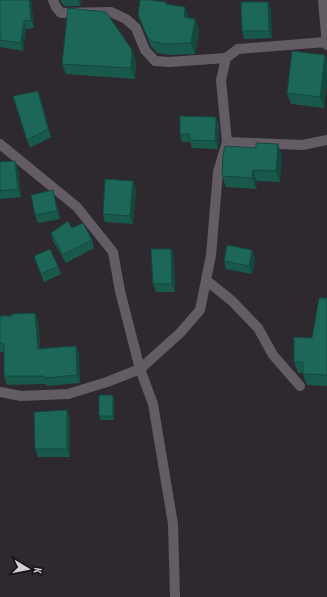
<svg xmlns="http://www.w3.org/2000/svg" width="327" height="597" viewBox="0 0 327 597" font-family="'PT Sans Narrow',sans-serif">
<rect width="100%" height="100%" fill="#2e282f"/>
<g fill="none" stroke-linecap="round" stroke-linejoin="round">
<!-- minor -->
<path stroke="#645c64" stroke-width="10" d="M53,0L56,7L61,13L111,12L126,19L136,28L145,50L155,61L169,62L226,58
M323,0L327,45
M227,142L221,80L226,58L238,49L326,42
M0,144L77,207L113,252L120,291L140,369L153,404L173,524L175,597
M206,280L232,301L258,328L273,355L300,386
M0,392L21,396L68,394L107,382L140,369L180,333L200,310L211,255L218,172L227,142L303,145L327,140"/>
</g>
<!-- wall -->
<path fill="#19594c" d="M0,0H31L34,28L26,29L23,51L0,47Z
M60,0H81L80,6H64Z
M167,5L189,18L195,19L199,30L195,54L171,55L157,53L151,46L138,15Z
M271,10L272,38L244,39L242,31Z
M325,55L327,60V83L324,108L291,104L287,93Z
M136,61L135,79L66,74L62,64Z
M38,91L41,99L51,137L30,148L27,140Z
M216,117L219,125L218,149L192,148L190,142H182L180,134Z
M282,155L280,182L257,181L256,189L226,187L222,176Z
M15,161L18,169L21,197L0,199V162Z
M133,181L136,189L133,224L105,222L103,214Z
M53,190L55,198L60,219L38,223L35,215Z
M51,233L92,240L94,248L66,263L53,241Z
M171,249L174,257L175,292H156L153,284Z
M252,250L255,258L252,274L226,269L224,261Z
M34,256L58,266L61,274L44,282Z
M327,298V386L307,385L303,374V373H298L294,362L312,338Z
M35,313L38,321L40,348L76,346L79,354L80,383L47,386L46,384L7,385L4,376V352H0V316H12Z
M113,395L114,399V420H101L99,416Z
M67,410L70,418V457H38L35,449Z"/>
<!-- shaded-wall -->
<path fill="#14483e" d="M29,0H31L34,28L31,20Z
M78,0H81L80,6Z
M268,2L271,10L272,38L269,31Z
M185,7L189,18L184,17Z
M195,19L199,30L195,54L191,43Z
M24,21L26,29L23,51L21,43Z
M132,50L136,61L135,79L131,68Z
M325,55L327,60V83L324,108L320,97Z
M38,91L41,99L51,137L48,129Z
M216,117L219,125L218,149L215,141Z
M278,144L282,155L280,182L276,171Z
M15,161L18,169L21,197L18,189Z
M253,170L257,181L256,189L252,178Z
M133,181L136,189L133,224L130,216Z
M53,190L55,198L60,219L57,211Z
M171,249L174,257L175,292L172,284Z
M252,250L255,258L252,274L249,266Z
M35,313L38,321L41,357L38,349Z
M76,346L79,354L80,383L77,375Z
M113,395L114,399V420L113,416Z
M67,410L70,418V457L67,449Z"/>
<!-- building -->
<path fill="#1d6758" stroke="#14483e" d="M0,0H29L31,20L24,21L21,43L0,40Z
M140,0H150L166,2V4L185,7L184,17L195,19L191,43L167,44L153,42L147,36L138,15Z
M241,2H268L269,31H242Z
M68,8L106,12L132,50L131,68L62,64Z
M292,51L325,55L320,97L287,93Z
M38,91L48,129L27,140L13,96Z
M180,116L216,117L215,141L189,140L190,134H180Z
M256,143L278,144L276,171L253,170L252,178L222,176L223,155L225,146L256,148Z
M15,161L18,189L0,191V162Z
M105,179L133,181L130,216L103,214Z
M53,190L57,211L35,215L31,195Z
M68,221L72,228L83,223L92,240L63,255L51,233Z
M227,245L252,250L249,266L224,261Z
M50,249L58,266L41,274L34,256Z
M151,249H171L172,284H153Z
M319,298H327V375L303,374V362H294V337L312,338Z
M35,313L38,349L76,346L77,375L44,378V376H4V344L0,343V316H12V314Z
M99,395H113V416H99Z
M67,410V449H35L34,412Z"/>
<!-- north arrow -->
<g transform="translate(28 569) rotate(100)" stroke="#151215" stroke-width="3" paint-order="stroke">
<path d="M0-3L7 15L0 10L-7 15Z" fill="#d4cfd4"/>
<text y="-6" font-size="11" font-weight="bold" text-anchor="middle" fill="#d4cfd4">K</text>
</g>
</svg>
